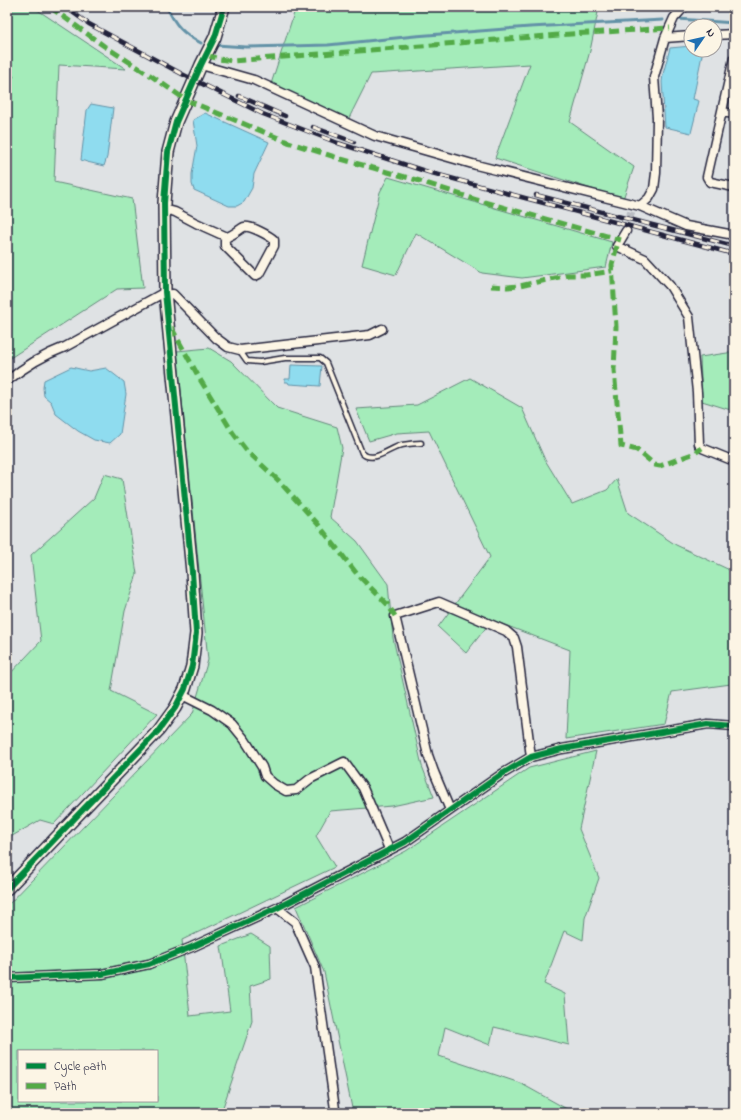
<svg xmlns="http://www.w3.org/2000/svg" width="741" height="1120" viewBox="0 0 741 1120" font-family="'Indie Flower',sans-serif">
<rect width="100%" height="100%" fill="#dfe2e4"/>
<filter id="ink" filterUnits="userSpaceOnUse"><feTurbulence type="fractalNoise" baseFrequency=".025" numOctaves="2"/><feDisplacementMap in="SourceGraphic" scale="8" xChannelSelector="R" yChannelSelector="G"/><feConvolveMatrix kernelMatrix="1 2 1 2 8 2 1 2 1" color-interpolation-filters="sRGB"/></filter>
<g filter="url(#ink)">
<!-- green -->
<path fill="#a4ecba" stroke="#63877a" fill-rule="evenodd" d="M7,7H33L126,69L59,65L54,182L132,199L143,288L117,289L7,360V87L14,76L7,77Z
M296,7H599L590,51L570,122L634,167L623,199L495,158L530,64L371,74L348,120L271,84Z
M388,177L612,242L606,267L522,278L482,273L416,233L396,275L362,265L380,192Z
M209,348L231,361L277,408L337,427L342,448L330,517L357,541L388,584L393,638L422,766L434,797L392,806L330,811L316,836L335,867L182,940L190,1016L230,1011L221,946L251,934L270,946L271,979L250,986L252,1021L221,1113H7V906L192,714L208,660L177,351ZM19,1051H157V1101H19Z
M734,352V411L702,401L700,357Z
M470,378L522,408L545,460L572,504L607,490L617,479L628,513L676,545L734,572V670L731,684L672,692L664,724L566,739L570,650L492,620L466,653L438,627L490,557L429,431L397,433L369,441L356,409L417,405Z
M104,474L122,479L137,574L125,611L111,691L157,714L54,824L40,820L7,839V677L41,641L31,555L94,498Z
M596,751L579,829L599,878L585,918L583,940L564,931L544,984L565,994L569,1045L494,1027L490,1045L445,1027L439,1056L520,1083L574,1113H353L324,972L296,907L406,851L529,768Z"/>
<!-- water -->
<path fill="#8fdcef" stroke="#6392a7" d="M691,46V50H703L693,99L699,101L691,133L665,127L662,82L663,74L670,48Z
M91,104L113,108L107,157L104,166L87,162L81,160L87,110Z
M205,113L269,142L254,174L252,188L244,202L237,206H229L194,190L192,184V174L197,146L193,120Z
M291,365L322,366L320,386L289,384L288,382H285V379H290Z
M71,367L89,371L106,368L124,382L126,394L120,434L110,443L94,440L78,431L56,414L51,402L44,396L43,388L44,380Z"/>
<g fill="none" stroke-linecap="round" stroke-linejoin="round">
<!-- stream -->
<path stroke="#6392a7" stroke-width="3" d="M167,7C175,25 183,34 201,43
M678,19L734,23
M216,45L246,47L328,45L415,36L530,27L663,20"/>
<!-- street-tunnel -->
<path stroke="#b9bcc2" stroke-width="8" stroke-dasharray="8 4" stroke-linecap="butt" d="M626,231L633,205"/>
<!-- lane casing -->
<g stroke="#22223b" stroke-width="7">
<path id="lane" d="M240,351L247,361L260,362L285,358H320L326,363L362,453C373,464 390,448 402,445C408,444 415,443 421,443"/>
</g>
<!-- street casing -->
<g stroke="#22223b" stroke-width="11">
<path id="street" d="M715,35L734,34
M665,38L691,36
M734,58L707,177L710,182L734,187
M201,65L254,80L375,136L476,165L640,206L686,226L734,235
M722,112L734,114
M640,206L649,198L654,189L656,173L657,118L654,77L665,38L674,18L684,7
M164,209L175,212L196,223L227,237C233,235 240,229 244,227C250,225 270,236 274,240V246L259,274L255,276L225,246V240L227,237
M626,231L617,246L645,259L670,286L689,317L697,392L699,444L702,448L734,461
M165,295L173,294L216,338L228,347L240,350L370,335L382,329
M7,381C24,367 44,355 65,347L165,292
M182,695L212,710L232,724L245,740L262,767L265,776L274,784L286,791L296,790L310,779L344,762L363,788L389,849
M450,810L434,772L428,755L395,616L439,602L506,631L514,638L517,647L531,757
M277,908L295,922L315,967L335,1109L337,1113
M7,978L102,974L149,964L192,947L277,908L405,842L502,774L531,757L562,749L708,724L734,726"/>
</g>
<!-- secondary casing -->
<g stroke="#22223b" stroke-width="14">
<path id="secondary" d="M7,889L159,730L175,708L185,689L192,666L196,633L192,572L165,292L164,203L166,177L168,152L176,122L201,65L215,37L224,7"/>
</g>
<!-- lane -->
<use href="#lane" stroke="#fcf5e5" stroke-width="4"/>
<!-- street -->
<use href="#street" stroke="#fcf5e5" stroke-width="8"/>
<!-- secondary -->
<use href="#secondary" stroke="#fcf5e5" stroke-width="11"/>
<!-- rail casing -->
<g stroke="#22223b" stroke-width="4.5">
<path id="rail" d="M65,7L89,24L182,74L263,114L338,143L428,172L734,254
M239,96L285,116
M313,127L354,142
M536,195L734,246"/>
</g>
<!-- rail -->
<use href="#rail" stroke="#fcf5e5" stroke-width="3" stroke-dasharray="9" stroke-linecap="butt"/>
<!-- quiet -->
<path stroke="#53aa46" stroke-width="5" stroke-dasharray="10 5" stroke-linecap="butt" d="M50,7L104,46L150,75L186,100L288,142L341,159L420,181L477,200L621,240
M206,55L219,59L233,61L571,34L670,28
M617,246L612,265L616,327L614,370L621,446L637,450L655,465L660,466L695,453L702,448
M491,286L507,287L520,286L568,275H586L612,271
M171,327L201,381L233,433L246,450L278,480L317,523L357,574L388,605L395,616"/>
<!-- cycleway casing -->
<g stroke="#fcf5e5" stroke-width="8">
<path id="cycleway" d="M7,889L159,730L175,708L185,689L192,666L196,633L192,572L165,292L164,203L166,177L168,152L176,122L201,65L215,37L224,7
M7,978L102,974L149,964L192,947L277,908L405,842L502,774L531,757L562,749L708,724L734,726"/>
</g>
<!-- cycleway -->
<use href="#cycleway" stroke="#00873e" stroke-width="6"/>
</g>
</g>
<!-- margin -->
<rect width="741" height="1120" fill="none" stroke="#fcf5e5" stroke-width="24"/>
<rect x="12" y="12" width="717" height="1096" fill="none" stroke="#22223b" stroke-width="1.5" filter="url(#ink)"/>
<!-- legend -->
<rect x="18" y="1050" width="140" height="52" fill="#fcf5e5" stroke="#a5a1a1"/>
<rect x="26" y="1063" width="20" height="6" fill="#00873e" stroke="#a5a1a1"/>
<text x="54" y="1070" font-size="12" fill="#22223b">Cycle path</text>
<rect x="26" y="1083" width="20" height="6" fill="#53aa46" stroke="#a5a1a1"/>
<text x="54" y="1090" font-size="12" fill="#22223b">Path</text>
<!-- north arrow -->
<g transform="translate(703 38) rotate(56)"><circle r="19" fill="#fcf5e5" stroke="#a5a1a1"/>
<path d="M0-3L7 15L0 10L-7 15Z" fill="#1f6fb2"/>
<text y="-6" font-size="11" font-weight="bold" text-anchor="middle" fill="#22223b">N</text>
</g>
</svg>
